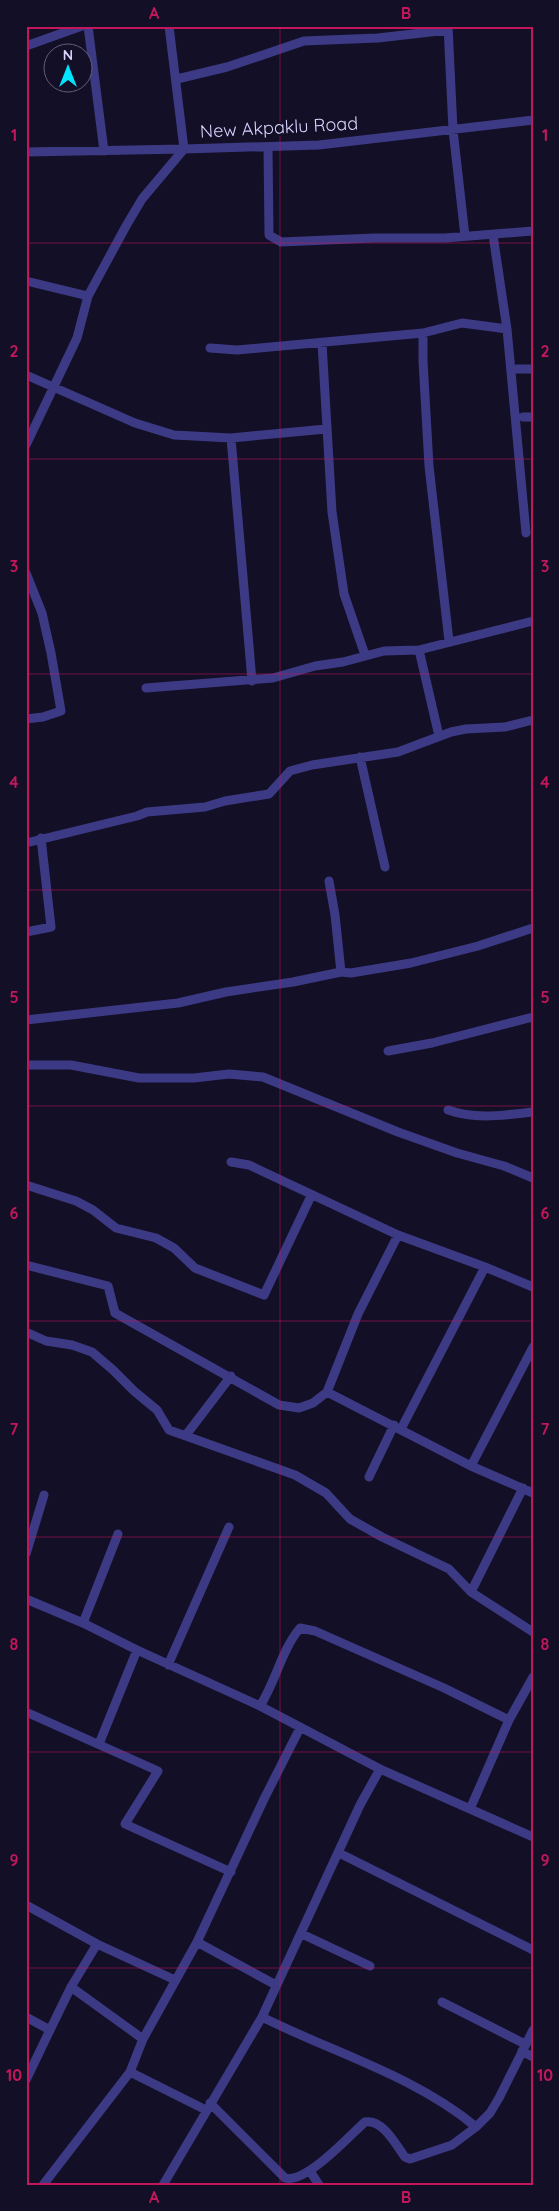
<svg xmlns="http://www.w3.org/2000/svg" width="559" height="2211" viewBox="0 0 559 2211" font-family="Quicksand,sans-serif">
<rect width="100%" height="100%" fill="#130f26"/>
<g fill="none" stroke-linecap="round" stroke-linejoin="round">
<!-- minor -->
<path stroke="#3d3a85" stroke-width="9" d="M88,26L104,151
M448,26L453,130L465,236
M26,46L82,26
M177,79L227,67L304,41L378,38L448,30
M268,147L269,235L281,242L374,238H445L533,231
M26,152L184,149L169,26
M493,235L507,329L526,533
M26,281L88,296
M423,333V361L429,466L449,641
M322,343L332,512L344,594L365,655
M210,348L237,350L423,333L462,323L507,329
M517,369H533
M26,375L135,423L174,435L231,438L326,429
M523,417H533
M231,438L252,681
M26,445L77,338L88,296L126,226L142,199L184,149L319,145L533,120
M26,573L42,613L51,653L61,711L43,717L26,719
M419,650L439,736
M146,688L273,678L315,666L343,662L384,651L419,650L533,621
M360,757L385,867
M26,843L137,816L147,812L205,807L225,801L269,794L290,771L312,765L398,752L451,732L466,729L505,727L533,720
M329,881L335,915L341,972
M26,932L51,927L41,838
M26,1020L178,1003L226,992L293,982L341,972L351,973L411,963L478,946L533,928
M388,1051L432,1043L533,1017
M26,1065H71L139,1078H194L229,1074L263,1077L398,1132L457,1153L504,1166L533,1178
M448,1110C476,1120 504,1115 533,1112
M231,1162L249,1165L398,1235L485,1267L533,1287
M26,1185L76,1201L93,1210L116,1228L156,1238L174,1248L195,1268L264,1295L311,1196
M26,1265L108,1286L115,1313L279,1405L299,1408L313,1403L327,1392L358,1314L398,1235
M26,1332L46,1341L72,1345L92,1352L113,1370L134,1391L157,1410L169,1430L295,1475L326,1493L350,1519L382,1537L449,1569L471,1592L533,1632
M327,1392L471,1466L533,1493
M401,1429L485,1267
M186,1435L231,1376
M471,1466L533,1347
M369,1477L394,1425
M26,1554L44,1495
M471,1592L523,1488
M26,1599L83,1623L137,1650L260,1706L380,1769L533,1837
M83,1623L118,1534
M168,1665L229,1527
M260,1706C276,1681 281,1651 300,1628L315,1631L444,1688L509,1720
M26,1712L158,1771L125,1824L231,1872
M99,1744L137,1650
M470,1809L509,1720L533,1677
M339,1853L533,1950
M26,1905L97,1944L175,1980
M302,1934L370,1966
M197,1942L276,1985
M71,1987L143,2039
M442,2002L525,2044
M26,2017L50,2030L71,1987L97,1944
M262,2017C334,2053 415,2076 476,2127L490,2113L499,2098L533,2030
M522,2051L533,2057
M130,2072L206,2110
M26,2080L50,2030
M210,2103L285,2178C306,2184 349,2136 365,2122C383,2119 396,2145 405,2157L410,2159L452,2145L476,2127
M310,2171L319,2185
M43,2185L130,2072L143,2039L197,1942L264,1799L300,1728
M163,2185L262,2017L360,1805L380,1769"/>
</g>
<!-- grid -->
<path fill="none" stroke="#c2185b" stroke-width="1" stroke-opacity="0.55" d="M280,26V2185M26,243H533M26,459H533M26,674H533M26,890H533M26,1106H533M26,1321H533M26,1537H533M26,1752H533M26,1968H533"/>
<g text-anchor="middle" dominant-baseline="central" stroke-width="5" stroke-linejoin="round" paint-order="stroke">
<!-- street labels -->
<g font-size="18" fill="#d9d4ff" stroke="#130f26">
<text transform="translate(279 127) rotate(-3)">New Akpaklu Road</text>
</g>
</g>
<!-- border -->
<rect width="559" height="2211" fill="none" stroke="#130f26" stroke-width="55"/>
<!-- north arrow -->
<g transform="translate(68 68)"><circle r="24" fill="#130f26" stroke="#625e7d"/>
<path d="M0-4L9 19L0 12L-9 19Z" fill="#00e5ff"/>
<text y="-8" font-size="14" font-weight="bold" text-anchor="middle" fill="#d9d4ff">N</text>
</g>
<rect x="28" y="28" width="504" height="2156" fill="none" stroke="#c2185b" stroke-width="2"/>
<g font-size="16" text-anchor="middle" font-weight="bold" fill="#c2185b">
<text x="154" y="19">A</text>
<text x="406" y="19">B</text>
<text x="14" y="141">1</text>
<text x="545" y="141">1</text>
<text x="14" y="357">2</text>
<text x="545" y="357">2</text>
<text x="14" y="572">3</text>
<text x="545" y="572">3</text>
<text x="14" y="788">4</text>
<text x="545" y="788">4</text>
<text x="14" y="1003">5</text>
<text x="545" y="1003">5</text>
<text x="14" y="1219">6</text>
<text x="545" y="1219">6</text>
<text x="14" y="1435">7</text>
<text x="545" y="1435">7</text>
<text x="14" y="1650">8</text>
<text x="545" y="1650">8</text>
<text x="14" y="1866">9</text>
<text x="545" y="1866">9</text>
<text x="14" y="2081">10</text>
<text x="545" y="2081">10</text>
<text x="154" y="2203">A</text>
<text x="406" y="2203">B</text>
</g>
</svg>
